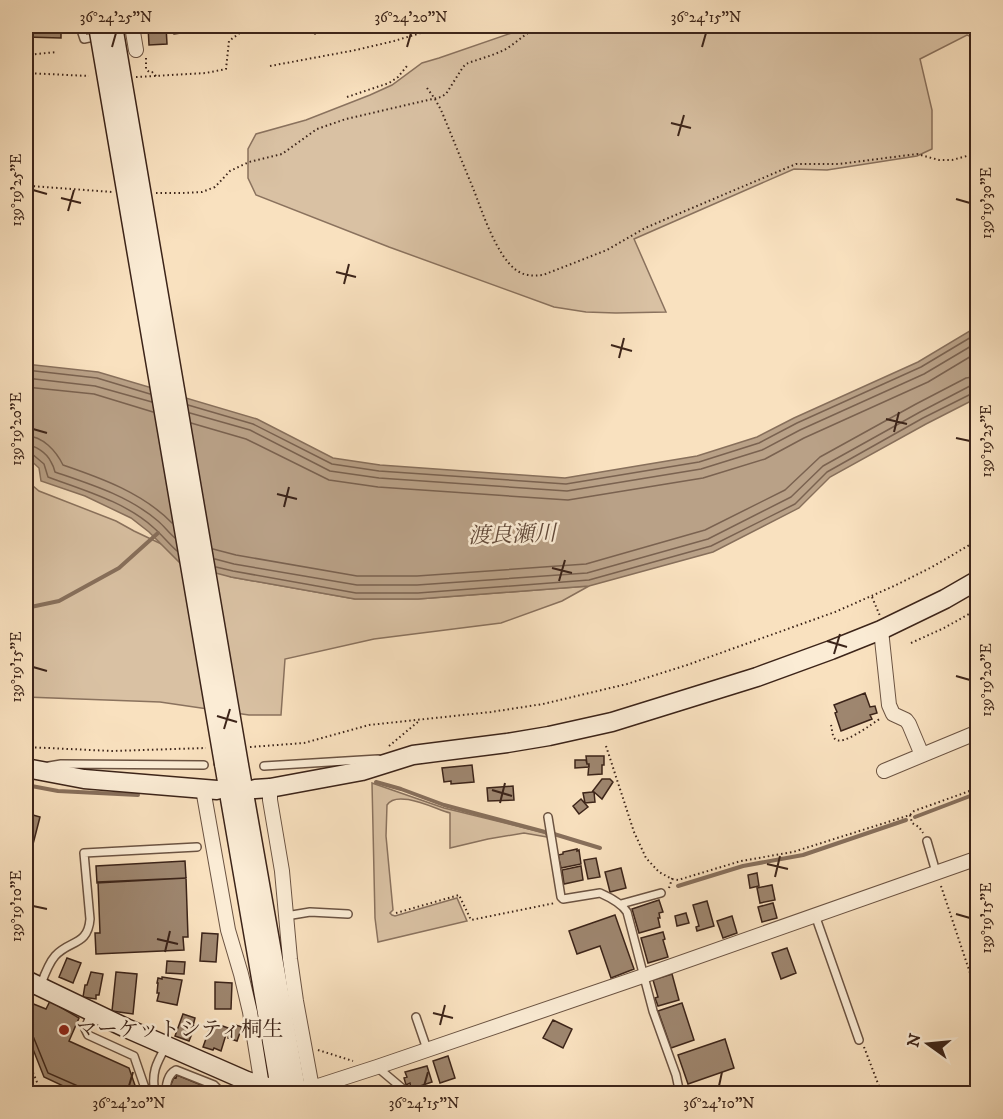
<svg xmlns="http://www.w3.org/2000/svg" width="1003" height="1119" viewBox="0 0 1003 1119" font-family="'IM FELL DW Pica','Noto Serif JP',serif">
<rect width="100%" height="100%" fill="#f9e1bf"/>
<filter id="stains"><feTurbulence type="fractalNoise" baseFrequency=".00333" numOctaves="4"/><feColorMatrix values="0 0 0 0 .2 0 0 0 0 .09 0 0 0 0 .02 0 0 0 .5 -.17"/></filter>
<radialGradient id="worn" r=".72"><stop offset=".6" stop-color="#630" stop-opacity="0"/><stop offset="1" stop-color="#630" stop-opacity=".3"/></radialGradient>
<!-- green -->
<path fill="#d9c1a3" stroke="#8a725e" stroke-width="1.5" d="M532,26H977L978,45L972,37L967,35L920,59L932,110V149L917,156L827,170L794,169L634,239L666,312L616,313L586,312L554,307L389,247L256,195L248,178V149L256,134L306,120L370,95L392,85L422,63L439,58Z
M26,480L39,491L116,521L134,531L231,577L355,599H418L589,586L562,601L501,623L374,639L285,659L281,715H249L160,702L26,697Z
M372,783L444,808L545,833L547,837L524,833L488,839L450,848V813C435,809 397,789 387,805L386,836L393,910L390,913L392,915L395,916L457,898L467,921L378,942L375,918Z"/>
<!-- water -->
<path fill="#b9a187" stroke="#876f5b" stroke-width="1.5" d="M978,326L977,398L926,424L830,477L799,508L713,552L589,586L418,599H355L231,577L181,564L149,532L131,518L85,496L41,481L39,468L26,456V364L98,372L257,419L333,458L380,465L565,478L697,456L757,437L794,418L918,362Z"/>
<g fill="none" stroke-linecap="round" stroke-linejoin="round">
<!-- shore -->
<path stroke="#7a6250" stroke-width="1.5" d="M26,370L97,378L150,394
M26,378L95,386L152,402
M26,387L94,394L153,412
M188,405L253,424L332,464L379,471L566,484L699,462L759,443L797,423L921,367L978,333
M190,413L250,430L330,471L379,478L567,491L701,469L762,450L800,430L924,374L978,342
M191,423L246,439L329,480L378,487L568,500L703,478L765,459L804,438L928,382L978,352
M26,436C43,436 56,451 63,465C101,478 143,493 172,523
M26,445C35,445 47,453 51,462C53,465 54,468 55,472C90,484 129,496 158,521C164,526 169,533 175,538
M26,452L31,453L44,464L48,477C83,490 126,502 154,528C162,535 169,544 177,551
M213,549L236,555L357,576H417L586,564L705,530L785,490L820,457L916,404L966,378L978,376
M215,559L234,564L357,585H417L587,573L708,539L791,497L823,466L920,412L970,386L978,385
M216,567L233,571L356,593H418L589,580L711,546L795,504L827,472L923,418L973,393H978"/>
<!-- stream -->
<path stroke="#876f5b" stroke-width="4" d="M26,608L59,601L119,568L158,533
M376,782L401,789L444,805L545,832
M26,785L58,791L138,795
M915,817L978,793
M554,834L600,848
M678,886L743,866L803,855L906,820"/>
</g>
<!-- building -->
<path fill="#9e866f" stroke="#3c2419" stroke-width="1.5" d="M148,26H166L167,44L149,45Z
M172,26H187L188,32L174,34Z
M203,26H217L211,32Z
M304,26H321L315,34Z
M26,27L61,28V38L26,37Z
M865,693L870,707L875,706L877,713L870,715L872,719L841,731L835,713L837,712L834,705Z
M586,756H604V765H602V774L588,775L589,764H587Z
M575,760H586L587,764H589V767L575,768Z
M472,765L474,782L451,784V781L444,782L442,768Z
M602,779H610L613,782L602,799L594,792H592Z
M513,786L514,800L488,801L487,788Z
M592,792H594L595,802L585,803L583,793Z
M581,799L588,807L579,814L573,806Z
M26,813L40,817L32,848L26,846Z
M577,849V851L579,850L581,864L561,868L558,855L563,854V852Z
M596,858L600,877L588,879L584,860Z
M185,861L186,878L97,883L96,866Z
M581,866L583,880L564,884L562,870Z
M621,868L626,888L610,892L605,872Z
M757,873L759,886L750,888L748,875Z
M186,878L188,937H183L184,950L96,954L95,933H100L98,882Z
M772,885L775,900L760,903L757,888Z
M659,900L663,912L659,913L660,918H658L660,927L639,933L632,909Z
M707,901L714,926L697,931L696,927L699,926L693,905Z
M773,903L777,918L762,922L758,907Z
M686,913L689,923L677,926L675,916Z
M615,915L634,969L611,978L600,946L577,954L569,931Z
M732,916L737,933L723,938L717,921Z
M663,932L665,939L663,940L668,957L648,963L641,938Z
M202,933L218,934L216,962L200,961Z
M787,948L796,973L781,979L772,953Z
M67,958L81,963L73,983L59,977Z
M167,961L185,962L184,974L166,973Z
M91,972L103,974L99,995H96V999L83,997L85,985H87Z
M116,972L137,974L133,1014L112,1011Z
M672,974L679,1000L658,1006L655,998L658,997L653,980Z
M162,977L182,980L177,1005L157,1001L159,993H157L158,983H157L158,978L162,979Z
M215,982L232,983L231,1009H215Z
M26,1001L46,1009L50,1001L79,1018L69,1041L129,1068L138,1094H81L78,1086L48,1073L33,1036L26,1026Z
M682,1003L694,1040L671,1048L658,1011Z
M183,1014L195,1018L193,1026H195L189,1041L175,1036Z
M553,1020L572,1029L563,1048L543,1038Z
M212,1022L228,1028L221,1051L214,1048L213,1050L203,1047Z
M232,1024L242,1027L237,1041L228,1038Z
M26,1026L33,1036L48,1073L78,1086L81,1094H75L74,1091L44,1077L29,1039L26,1035Z
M725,1039L734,1068L688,1084L678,1055Z
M448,1056L455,1078L440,1083L433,1061Z
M427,1066L432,1082L411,1089L410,1083L406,1085L404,1078L407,1077L405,1072Z
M177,1075L211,1089L209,1094H174L175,1089L170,1087L174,1077L176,1078Z"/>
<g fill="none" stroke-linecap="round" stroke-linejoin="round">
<!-- lane casing -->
<g stroke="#6b5342" stroke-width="10">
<path id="lane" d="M82,33L84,39L98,36
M49,766L61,764L204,765
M264,766L378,759
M548,817L561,897L563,899L600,893C609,897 622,904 627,912L653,1011L676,1075L680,1094
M927,841L936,872
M621,904L661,893
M815,915L859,1040
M286,916L310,912L348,914
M40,987C44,976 48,964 55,956C69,940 88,946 90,919L84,853L197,847
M91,1013L85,1029L88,1035L134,1056L147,1094
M416,1017L427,1049
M377,1067L409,1094
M155,1094C151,1073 156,1064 166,1046
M167,1094C165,1085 168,1074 176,1070L214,1085L217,1088L215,1094"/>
</g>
<!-- street casing -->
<g stroke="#6b5342" stroke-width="16">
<path id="street" d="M132,26L136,50
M881,630L889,705L893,714L906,720L909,724L922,755
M884,771L978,732
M270,788V800L282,871L290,959L296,1001L312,1088
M203,789L228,930L241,974L250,1012L262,1086
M296,1089L312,1088L377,1067L643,976L978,858"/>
</g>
<!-- secondary casing -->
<g stroke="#3c2419" stroke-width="21">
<path id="secondary" d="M224,764L281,1094
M239,765L297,1094
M26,768L84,779L217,790
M255,789L270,788L362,771L413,755L507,743L549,736L612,722L757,677L831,650L881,630L945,599L978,580
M26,980L126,1028L247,1081L271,1088L292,1089"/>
</g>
<!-- path -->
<path stroke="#3c2419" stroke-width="2" stroke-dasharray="1.5 3" stroke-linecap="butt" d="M26,55L57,52
M146,58V69L149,72H152L156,76
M270,66L356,50L394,41L444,26
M26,73L89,76
M31,74L32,56
M136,77L206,73L226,69L229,41L241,32
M427,88L435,99L441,110C452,136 462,162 473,188C482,211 496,255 516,270C524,276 533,276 543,275L607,250L645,228L796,164H839L917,154L939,160H952L978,153
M347,97L389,83L398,77L407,66
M26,182L31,186L112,192
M156,193H182L202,192L215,187L230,171L249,162L282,154L317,129L346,119L441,97L446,94L463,67L466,64C478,59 492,56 504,50C517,43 527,31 541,26
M872,597L880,616
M911,643L944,628L978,609
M831,725C832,728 832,736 835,739C842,747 873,723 881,718
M389,746L419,721
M606,746L634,832L646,858L659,872L672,879L678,880L741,861L793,852L910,815L914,811L978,788
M26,747L112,751L206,748
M250,747L304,743L369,725L491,712L543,704L627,684L687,665L835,612L894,586L932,567L978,540
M910,815L912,823L919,827L923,833
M941,886L978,997
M669,888L673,876
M396,913L459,895L471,920L555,903
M26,999L32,1001L33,998
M864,1047L882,1094
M318,1050L353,1061
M26,1056L42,1094"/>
<!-- lane -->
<use href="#lane" stroke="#fbecd5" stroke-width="7"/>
<!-- street -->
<use href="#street" stroke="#fbecd5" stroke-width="14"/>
<!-- secondary -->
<use href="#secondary" stroke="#fbecd5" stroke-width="18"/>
<!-- secondary-bridge casing -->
<g stroke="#3c2419" stroke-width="21" stroke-linecap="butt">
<path id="secondary-bridge" d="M98,26L224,764
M113,26L239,765"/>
</g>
<!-- secondary-bridge -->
<use href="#secondary-bridge" stroke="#fbecd5" stroke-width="18"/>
</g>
<!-- ticks -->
<path fill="none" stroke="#3c2419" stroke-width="2" d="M112,47L116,33M407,47L411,33M702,47L706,33M671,123L691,128M678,136L684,115M33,190L47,194M61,198L81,203M956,199L970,203M68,211L74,190M336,272L356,277M344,284L349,264M611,345L632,351M619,358L624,338M886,419L907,424M33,429L47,433M894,432L899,412M956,438L970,441M277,494L297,499M284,507L289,487M552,568L572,573M559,581L565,560M827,641L847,647M834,654L840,634M33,667L47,671M956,676L970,680M217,716L237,722M224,729L230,709M492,790L512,796M500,803L505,783M767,864L788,869M775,877L780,856M33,906L47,909M956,914L970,918M157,939L178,944M165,952L170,931M433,1013L453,1018M440,1025L445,1005M129,1086L133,1072M424,1086L428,1072M719,1086L722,1072"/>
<!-- markers -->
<circle fill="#8f2418" stroke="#fbecd5" stroke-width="2" cx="64" cy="1030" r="6"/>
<g text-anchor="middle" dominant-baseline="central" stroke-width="5" stroke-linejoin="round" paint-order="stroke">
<!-- poi labels -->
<g font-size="21" fill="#3c2419" stroke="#fbecd5" text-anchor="start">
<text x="76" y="1030">マーケットシティ桐生</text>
</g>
<!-- water labels -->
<g font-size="22" font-style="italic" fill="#624a3a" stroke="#fbecd5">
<text transform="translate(512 535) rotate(-2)">渡良瀬川</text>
</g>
</g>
<!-- margin -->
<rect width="1003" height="1119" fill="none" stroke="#f9e1bf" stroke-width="66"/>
<!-- north arrow -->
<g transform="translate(928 1044) rotate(285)" stroke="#fbecd5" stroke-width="4.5" paint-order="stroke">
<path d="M0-4.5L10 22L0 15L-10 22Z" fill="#3c2419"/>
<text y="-9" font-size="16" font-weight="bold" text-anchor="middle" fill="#3c2419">N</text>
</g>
<rect x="33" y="33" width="937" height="1053" fill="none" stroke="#3c2419" stroke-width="2"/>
<g font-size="15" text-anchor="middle" fill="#3c2419">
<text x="116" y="22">36°24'25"N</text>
<text x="411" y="22">36°24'20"N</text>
<text x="706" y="22">36°24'15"N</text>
<text transform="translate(16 190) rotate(-90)" y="5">139°19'25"E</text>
<text transform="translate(986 203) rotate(-90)" y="5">139°19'30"E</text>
<text transform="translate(16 429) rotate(-90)" y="5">139°19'20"E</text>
<text transform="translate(986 441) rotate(-90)" y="5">139°19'25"E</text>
<text transform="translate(16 667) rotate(-90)" y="5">139°19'15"E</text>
<text transform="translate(986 680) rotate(-90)" y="5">139°19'20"E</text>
<text transform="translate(16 906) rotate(-90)" y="5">139°19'10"E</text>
<text transform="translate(986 918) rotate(-90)" y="5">139°19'15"E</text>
<text x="129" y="1108">36°24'20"N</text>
<text x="424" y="1108">36°24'15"N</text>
<text x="719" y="1108">36°24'10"N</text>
</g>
<rect width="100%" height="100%" filter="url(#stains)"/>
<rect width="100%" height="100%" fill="url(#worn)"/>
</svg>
